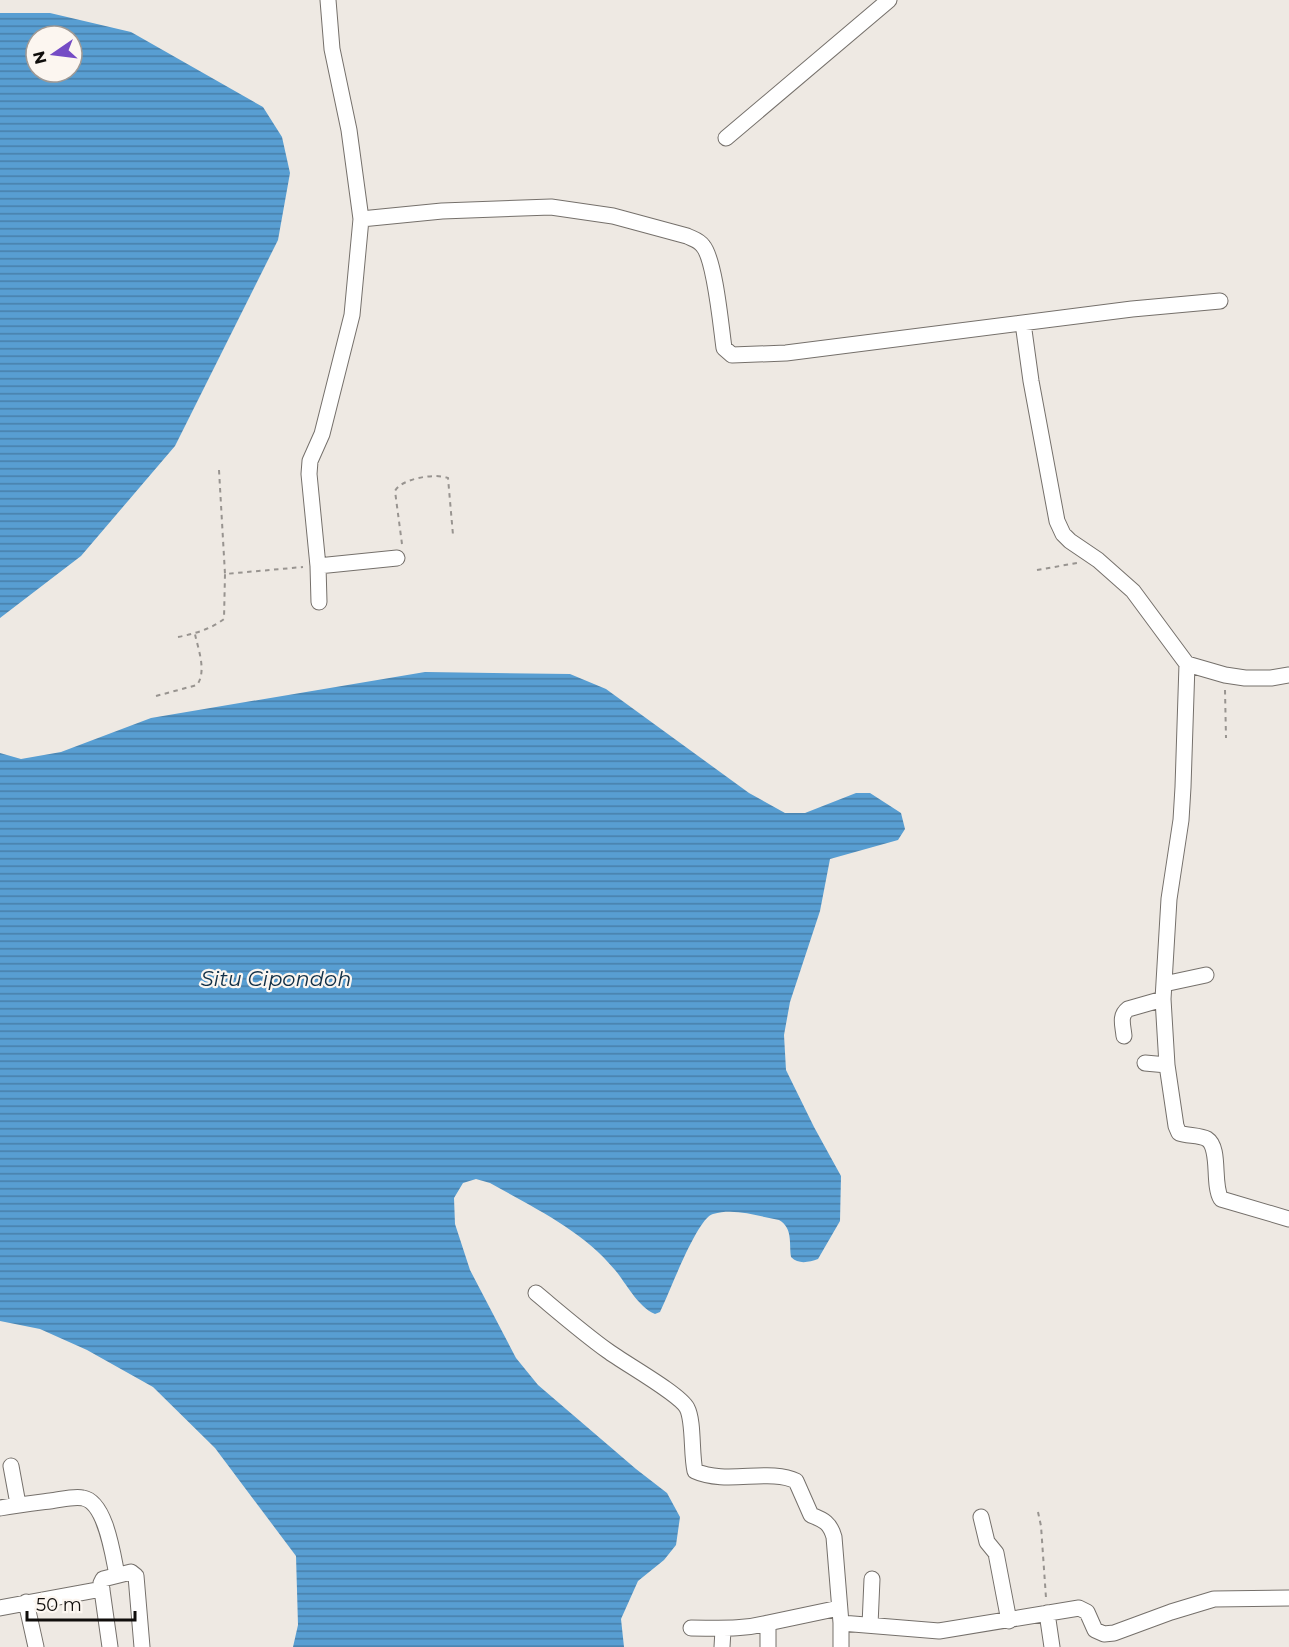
<svg xmlns="http://www.w3.org/2000/svg" width="1289" height="1647" viewBox="0 0 1289 1647" font-family="Montserrat,sans-serif">
<defs>
<pattern id="water-rules" width="6" height="5" patternUnits="userSpaceOnUse" patternTransform="scale(1.5)"><rect width="6" height="5" fill="#589ed2"/><path d="M0 2.5h6" fill="none" stroke="#477fa9"/></pattern>
</defs>
<rect width="100%" height="100%" fill="#eee9e3"/>
<!-- water -->
<path fill="url(#water-rules)" fill-rule="evenodd" d="M0,13H50L131,32L263,107L282,137L290,173L278,240L175,446L81,556L0,618ZM36,36H72V72H36Z
M425,672L570,674L606,689L749,793L785,813H805L856,793H870L901,813L905,829L898,840L830,859L820,911L790,1002L784,1035L786,1070L814,1127L841,1176L840,1221L818,1259C809,1262 799,1265 791,1257C789,1243 793,1228 779,1220C757,1216 735,1208 713,1214C697,1218 669,1294 660,1312L655,1314C638,1307 626,1283 615,1270C582,1230 534,1208 490,1183L476,1179L463,1183L454,1198L455,1224L470,1270L516,1358L538,1385L636,1469L667,1493L680,1517L676,1545L664,1560L638,1581L621,1619L624,1647H293L298,1625L296,1556L215,1448L153,1387L87,1350L40,1329L0,1321V753L21,759L61,752L151,718Z"/>
<g fill="none" stroke-linecap="round" stroke-linejoin="round">
<!-- street casing -->
<g stroke="#75706b" stroke-width="17">
<path id="street" d="M328,0L332,49L349,130L361,219L352,315L322,434L310,461L309,474L318,566L397,558
M726,138L889,0
M361,219L442,211L551,207L613,216L687,236C693,239 699,240 703,246C715,260 721,327 724,348L732,355L786,353L1132,309L1220,301
M1023,323L1031,381L1057,521L1063,534L1070,541L1098,560L1133,591L1187,664L1225,675L1245,678H1271L1289,675
M318,566L319,602
M1187,664L1183,787L1181,820L1169,899L1163,999L1167,1065L1176,1126L1179,1133C1187,1136 1200,1135 1207,1139C1221,1148 1212,1184 1221,1199L1289,1219
M1164,984L1206,975
M1124,1036C1123,1025 1119,1016 1128,1009L1163,999
M1145,1063L1167,1065
M536,1293C560,1313 583,1333 608,1351C624,1363 680,1394 687,1408C694,1421 691,1454 695,1471C725,1485 771,1468 796,1481L811,1515C824,1520 830,1523 834,1537L841,1623L939,1631L1079,1608L1087,1612L1095,1630L1104,1634L1114,1633L1171,1612L1214,1599L1289,1598
M11,1466L18,1504
M0,1508C17,1505 34,1503 50,1501C60,1500 73,1496 83,1498C106,1502 113,1556 117,1575
M981,1517L987,1542L996,1553L1009,1621
M26,1602L36,1647
M0,1608L102,1589
M1047,1613L1052,1647
M870,1625L872,1579
M691,1628C718,1628 742,1630 768,1623
M110,1647L101,1583L103,1579L131,1572L136,1576L142,1647
M722,1647L723,1630
M768,1647V1623L839,1608
M841,1647V1623"/>
</g>
<!-- path -->
<path stroke="#989490" stroke-width="2" stroke-dasharray="4.5 4.5" stroke-linecap="butt" d="M219,470L225,574
M402,544L395,491C402,478 436,473 448,478L453,535
M1037,570L1077,563
M178,637C194,634 211,629 224,619L225,574L303,567
M1225,690L1226,738
M156,696L197,685C207,671 198,649 195,634
M1038,1512L1041,1526L1046,1598"/>
<!-- street -->
<use href="#street" stroke="#fff" stroke-width="15"/>
</g>
<g text-anchor="middle" dominant-baseline="central" stroke-width="4.5" stroke-linejoin="round" paint-order="stroke">
<!-- water labels -->
<g font-size="21" font-style="italic" fill="#112f46" stroke="#fcf6f0">
<text x="276" y="978">Situ Cipondoh</text>
</g>
</g>
<!-- north arrow -->
<g transform="translate(54 54) rotate(256)"><circle r="28" fill="#fcf6f0" stroke="#9e9995" stroke-width="1.5"/>
<path d="M0-4.5L10 22L0 15L-10 22Z" fill="#754cc5"/>
<text y="-9" font-size="16" font-weight="bold" text-anchor="middle" fill="#100e0c">N</text>
</g>
<!-- scale -->
<path d="M27 1611v9h108v-9" fill="none" stroke="#100e0c" stroke-width="3"/>
<text x="36" y="1611" font-size="18" fill="#100e0c" stroke="#fcf6f0" stroke-width="4.5" paint-order="stroke">50 m</text>
</svg>
